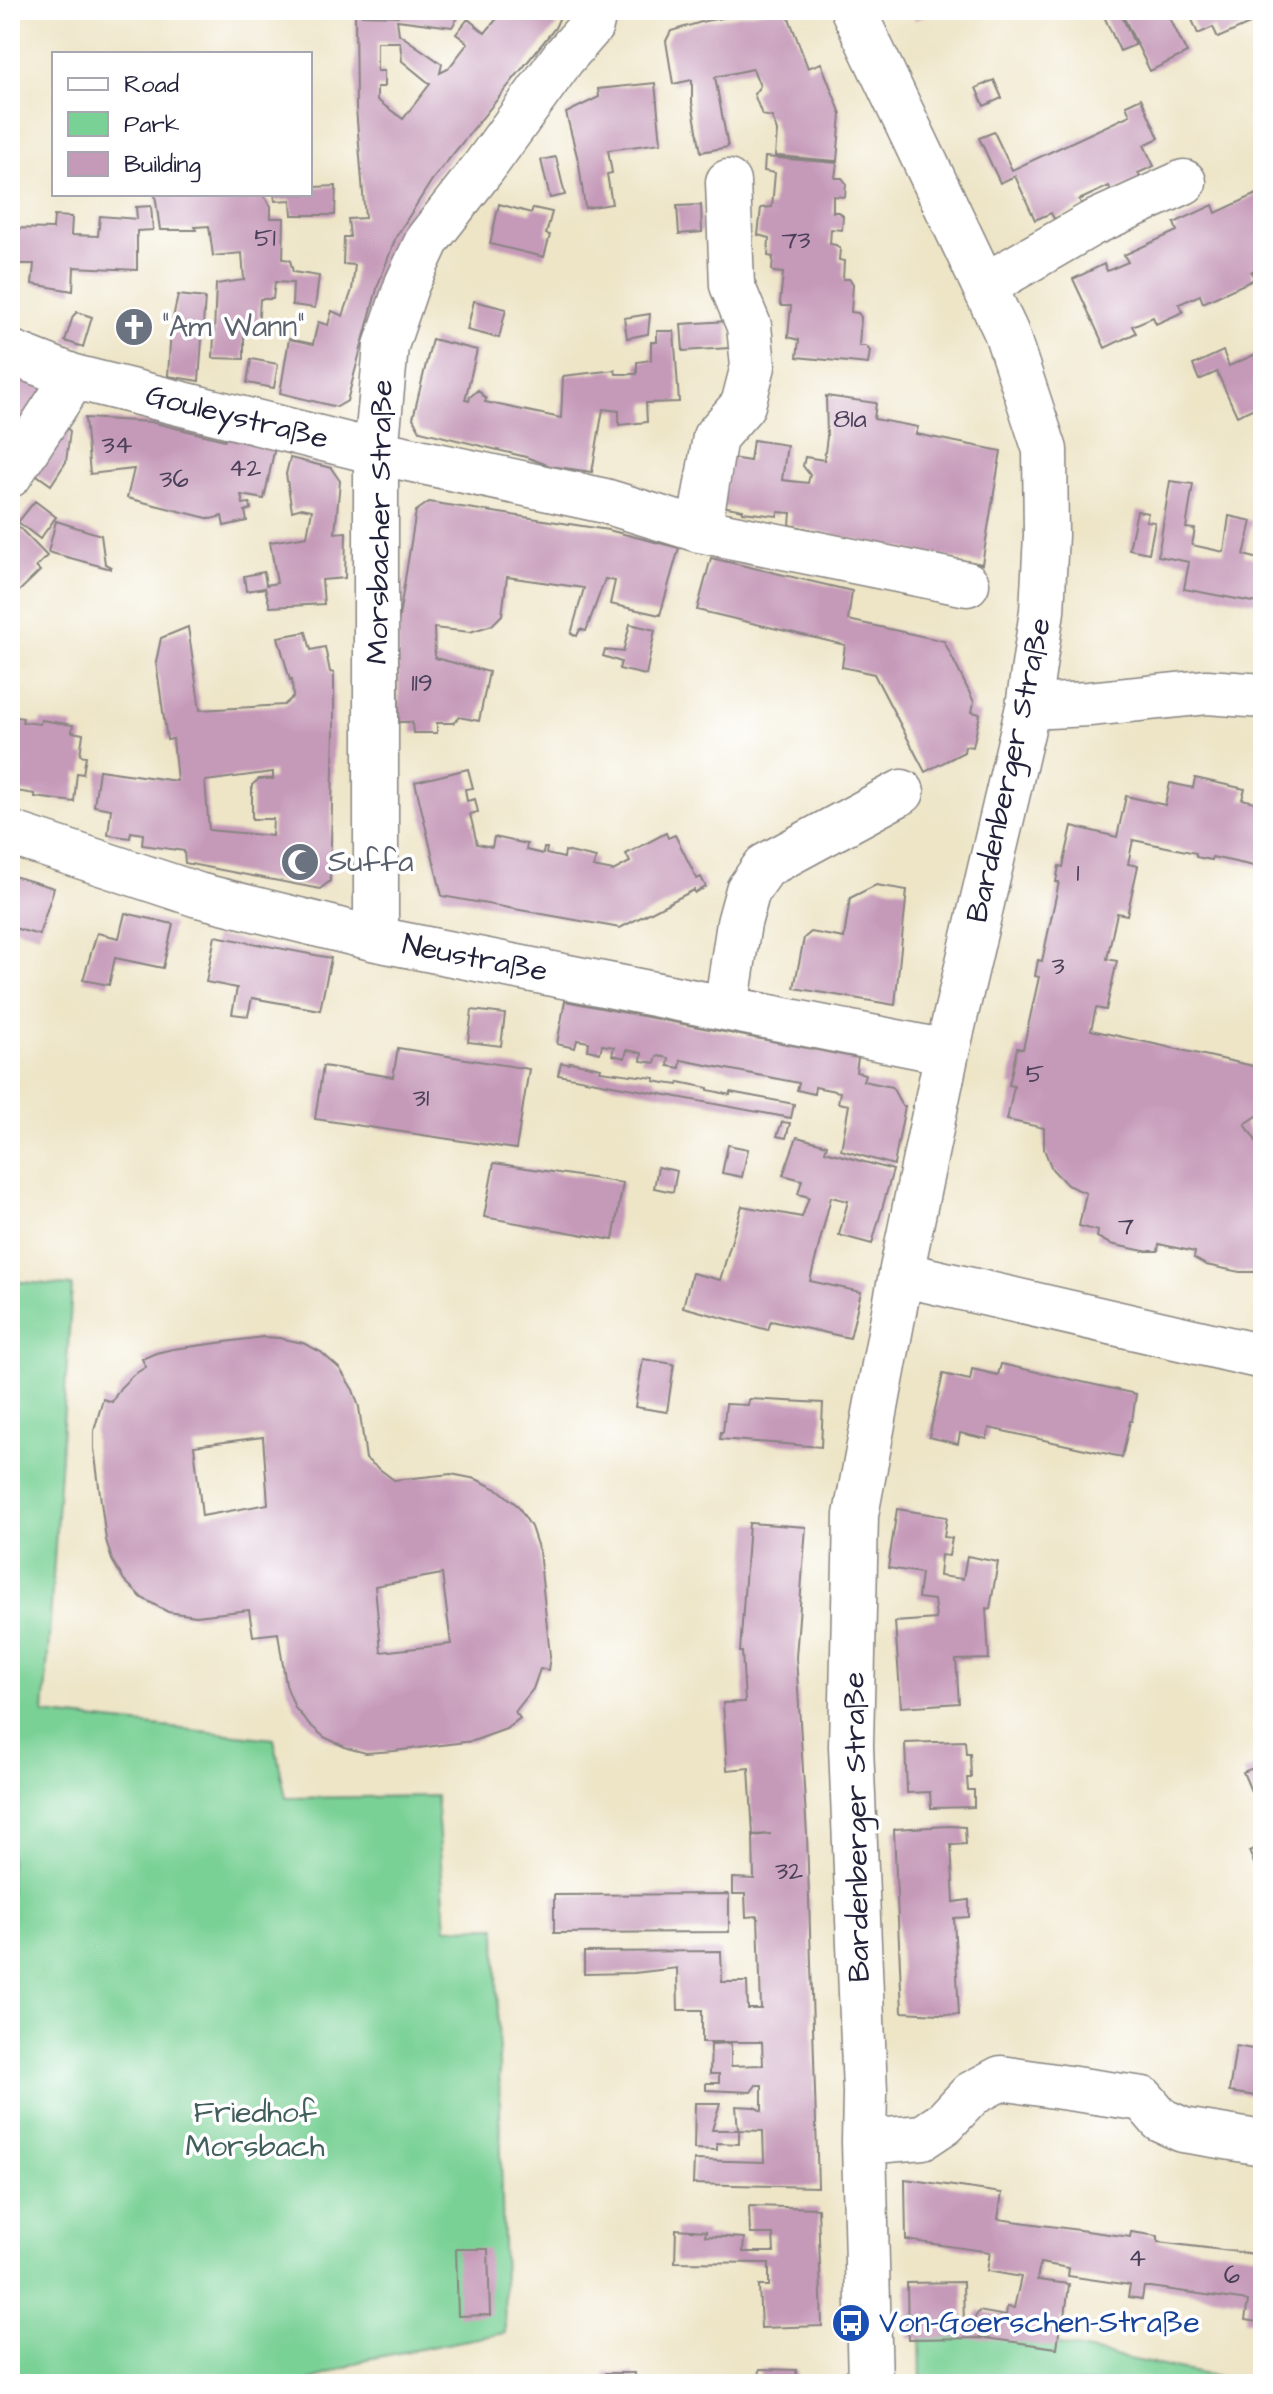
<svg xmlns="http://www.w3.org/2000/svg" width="1273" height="2394" viewBox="0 0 1273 2394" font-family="'Architects Daughter',sans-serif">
<rect width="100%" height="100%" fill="#fff"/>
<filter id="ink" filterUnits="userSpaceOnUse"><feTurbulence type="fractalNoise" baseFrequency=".0125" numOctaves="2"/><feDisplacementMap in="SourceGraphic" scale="16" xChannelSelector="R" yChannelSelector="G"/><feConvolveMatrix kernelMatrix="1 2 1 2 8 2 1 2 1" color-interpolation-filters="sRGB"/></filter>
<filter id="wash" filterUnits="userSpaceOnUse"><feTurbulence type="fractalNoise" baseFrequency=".006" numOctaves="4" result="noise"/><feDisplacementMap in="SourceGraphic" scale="32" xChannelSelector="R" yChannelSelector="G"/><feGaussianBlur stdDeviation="1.8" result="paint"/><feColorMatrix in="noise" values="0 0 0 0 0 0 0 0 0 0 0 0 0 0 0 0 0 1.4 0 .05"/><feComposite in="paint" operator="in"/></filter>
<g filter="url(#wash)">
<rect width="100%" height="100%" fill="#eee5c7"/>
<!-- green -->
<path fill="#7ad196" stroke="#4e7a68" stroke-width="2" d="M10,1281L72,1286L44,1714L274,1739L286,1798L436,1796L446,1928L496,1927L505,2333L367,2359L303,2384H10Z
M992,2331L1227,2379V2384H921L920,2332Z"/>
<g id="blocks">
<!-- building -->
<path fill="#c599b8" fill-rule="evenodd" d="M399,10H459V16L452,27L397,20L399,34L442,64L440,73L448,69L468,43L456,34L468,19L485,33L504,10H563L555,28L432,180L396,237L378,285L347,401L337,407L280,393L289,339L313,344L318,322L328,325L332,311L343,316L352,290L355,265L343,264L344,237H350L348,219L365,218L356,108L355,13H362V15L398,16ZM377,42H400L402,61L430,84L403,119L377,100V87H384V71H377Z
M768,10H786L808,68L821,63L841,114L837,161L775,156L777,131L772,117L762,115L754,94L760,86L753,69L715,77L728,147L701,152L692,103V80L673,84L666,41L671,31L705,21Z
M910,10H936L915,20Z
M1105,10H1119L1135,45L1120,51L1102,12Z
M1137,10H1166L1187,53L1150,71L1123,16Z
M1188,10H1257L1261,19L1218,38L1213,27L1198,34Z
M994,80L1002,98L984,106L976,88Z
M655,83L661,143L608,150L612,173L607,174L612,204L585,208L579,164L566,113L599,97L598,89Z
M1141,98L1159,138L1144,145L1154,166L1138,173L1141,179L1112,193L1109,186L1079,200L1083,206L1054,219L1051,213L1035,220L1015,176L1000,183L979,138L994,132L1012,170L1130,115L1126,105Z
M556,157L565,195L550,198L541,160Z
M765,157L837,163L835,178H842L846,183L845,197L833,196V212H839L843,216L842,230L831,229L830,244L836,245L840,249L839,260L844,261L843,279H850L853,284L851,312L858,313L861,317L859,346H866L870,351L868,364L797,357L799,340L788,337L791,306H782L780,303L783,273L774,272L772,270L773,257L768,256L769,238L758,235L761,208L772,207L775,173L764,171Z
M310,176H313L314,187L336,186L335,215H292L291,200L275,201L274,194H310Z
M1263,191V266L1251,272L1255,279L1203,303L1200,295L1179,304L1183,312L1156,324L1153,317L1132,326L1136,333L1105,348L1073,279L1104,264L1107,271L1128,262L1124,255L1177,231L1174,223L1213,205L1216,213Z
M155,194H238L239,197L263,195L271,206V218H284L283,259L290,260L293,272L319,276L315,308L292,305L293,283L275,282L273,299H260L258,330L244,328V359L213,358L216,284L244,280L242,253L213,256L209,226L195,227L196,230H160Z
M499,204L531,213L533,208L552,212L546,234L550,235L544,257L490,244Z
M701,205L702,232L679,234L677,206Z
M151,206L153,230L137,231V270L74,267L73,291L32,284L34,264H10V228L53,229L54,216L72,217L71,235L98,236L100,216L137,219L136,207Z
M178,295L205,298L199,381L168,376L171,327Z
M474,301L506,309L499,338L467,330Z
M77,312L92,317L83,347L65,341L73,316Z
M650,314L648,334L627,338L624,318Z
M728,321L729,348L683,351L681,324Z
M124,322L144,326L143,332L123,329Z
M657,331H674L679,402L646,403L647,422L619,425V411L603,409L592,472L550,466L526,457L420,431L413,418L432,339L477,350L465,400L469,401L470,397L478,390L486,399L485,402L561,418L563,376L615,370L616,374H637V362L651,360V342H657Z
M1223,351L1229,366L1263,351V404L1237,416L1217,372L1199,380L1193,365Z
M251,359L278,364L274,388L247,383Z
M10,374L52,391L10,441Z
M826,396L876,403L874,419L918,427L916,434L1001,451L982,564L852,539L790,525L791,513L778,512L777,516L743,512V510L722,506L731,458L750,461L753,440L787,445L782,480L808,483L810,475L803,466L805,457L824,460L827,437Z
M85,418L151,422L225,440L226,436L275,447L264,499L241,495L243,504L250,503L251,509L245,511L247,521L224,526L222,516L211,519L127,498L134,469L90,474Z
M61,424L70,431L66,462L51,485L27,468Z
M290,458L331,468L340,481L335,533L346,532L345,578L322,580L324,604L270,607L265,588L246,591L244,576L264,572L266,585L277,583L270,542L307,536L312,510L302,508L292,511L286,474Z
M1170,481L1193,484L1186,528L1195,529L1192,545L1224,552L1229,516L1252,521L1244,555L1263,560V604L1184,589L1189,562L1158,556Z
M35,501L56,517L40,539L18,522Z
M429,502L608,530L679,548L660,615L610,604L615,581L605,579L586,631L580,629L577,636L571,634L584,588L507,577L502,615L492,625L470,632L434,628L435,658L489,672L479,721L459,717L453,723H437V733H413L412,722H399L398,623L416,511Z
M1137,511L1148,513L1146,521L1155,522L1149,553L1129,549Z
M13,521L47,556L36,567L40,571L10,600V524Z
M56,521L101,535L105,564L111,567V569L48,552Z
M711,558L852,591L848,620L944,641L974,702L972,712L980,714L973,747L965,746L964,752L925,772L874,674L842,667L845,645L697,610Z
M630,624L655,630L646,675L619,669L621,662L603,656L605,650L623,652Z
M188,627L200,710L284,705L293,697L292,679L290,680L278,637L306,632L311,650L325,647L330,672L334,673V729L330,881L320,889L185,863L184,851L142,845L143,834L131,832L130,838L108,835L111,809L94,806L99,770L177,781L173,739L167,740L156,662L161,638ZM273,772V779H259L252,785V819H273L272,836L209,830L205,781Z
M11,716L23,718L22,722L40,724L41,720L73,725L72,732L83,734L80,755L86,756L83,774L77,773L74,802L35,797V794L10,790Z
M468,769L473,788L465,789L467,801L475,799L478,812L470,814L477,844L492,847L494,837L527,844L526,850L543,854L544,848H547L546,854L564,858L565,851L596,858L593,867L613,871L630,862L626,854L666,833L668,838L675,835L697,879L701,877L706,887L695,893L694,890L620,928L442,896L415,782Z
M1195,778L1245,789L1242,799L1263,804V868L1212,857L1211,860L1196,857V853L1133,840L1128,864L1138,866L1127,915L1117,913L1107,959L1117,961L1106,1010L1096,1008L1091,1030L1253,1066L1263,1083V1112L1245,1124L1263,1152V1266L1257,1264L1255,1272H1240L1206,1265L1194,1258L1195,1252L1159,1244L1158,1251H1144L1110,1244L1097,1237L1098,1231L1079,1226L1086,1193L1067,1185L1052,1169L1044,1149V1128L1007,1120L1014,1086L1009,1085L1017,1048L1023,1049L1039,977L1035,976L1038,960L1042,961L1059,882H1056L1059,866L1063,867L1072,826L1117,837L1126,796L1165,805L1170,783L1193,788Z
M10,875L54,888L39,935L14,928L10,939Z
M876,885L907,890L895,1005L794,988L804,938L811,932L844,938L850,898Z
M125,913L173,924L163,968L115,958L109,985L83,980L97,933L119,938Z
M215,936L331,958L320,1010L252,998L248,1016L232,1014L237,988L206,982Z
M565,1001L858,1058L856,1072L865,1074L863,1081L892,1087L902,1106H905L894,1165L841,1150L849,1105L838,1103L840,1092L815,1087L814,1094L797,1090L799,1083L681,1060L680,1068L668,1066L669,1058L657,1056L655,1063L641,1061L642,1053L627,1050L625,1058L612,1055L614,1047L602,1045L600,1053L588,1050L589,1042L577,1040L575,1048L557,1044Z
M472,1010L505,1014L501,1046L468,1042Z
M398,1048L529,1069L516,1149L315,1119L323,1066L393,1077Z
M570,1062L601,1068L600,1071L655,1078L654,1081L664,1083L678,1085L679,1082L708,1088V1090L718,1092L730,1095V1092L794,1104L791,1118L558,1075L561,1063L569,1064Z
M782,1122L790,1123L786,1138L777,1136Z
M797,1137L827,1145L825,1151L893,1170L872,1244L839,1235L848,1201L831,1197L810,1281L861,1292L850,1338L771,1321L768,1330L683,1307L692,1273L720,1280L742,1206L802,1217L809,1197L798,1194L802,1180L783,1175Z
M728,1145L748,1149L742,1177L722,1173Z
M494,1163L623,1183L613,1240L484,1217Z
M658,1167L677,1171L673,1192L654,1188Z
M263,1337L279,1338L303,1343L321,1352L340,1369L353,1390L359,1407L366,1459L394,1480L451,1474L476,1479L499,1490L518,1506L531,1527L539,1551L550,1656L548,1670L540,1669L533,1689L515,1712L520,1718L506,1729L473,1741L394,1751L366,1753L347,1748L324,1737L309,1724L295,1708L286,1685L278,1633L253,1636L249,1610L196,1616L168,1612L142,1598L124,1580L112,1560L106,1540L94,1448V1431L103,1399L112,1402L120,1388L133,1375L146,1367L142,1359L156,1353L173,1349ZM263,1437L268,1504L202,1516L194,1446ZM442,1574L451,1644L381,1652L375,1586Z
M643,1359L674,1364L667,1412L635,1407Z
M1001,1364L1136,1394L1132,1421H1130L1122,1457L989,1428L987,1439L960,1433L958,1444L929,1437L943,1374L970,1380L972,1369L998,1375Z
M749,1399L823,1403L821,1447L720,1439L721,1432H723L726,1404L748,1405Z
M897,1509L947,1517L944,1537L952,1538L949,1556L941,1555L939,1576L963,1579L967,1556L998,1562L990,1609L986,1608L989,1659L956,1660L959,1703L901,1707L895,1622L936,1619L934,1600L918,1598L921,1573L888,1568Z
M749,1523L806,1527L796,1657L807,1835L818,2187L693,2184L694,2160L764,2162L763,2131L738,2130L736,2106L754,2107L762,2111V2085H756L751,2092L706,2090V2083H719V2074H710L711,2044L731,2043V2066L763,2065L762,2042H702V2010H678L677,1968L634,1973L584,1974V1952L721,1951L722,1982H747L748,2009H761L758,1916L746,1917L745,1894H733V1878L754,1879L753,1836L771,1834L753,1835L749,1768L727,1770L723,1703L745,1702L742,1652H740Z
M965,1741L966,1754H970L971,1778H967L968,1790H974V1807L931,1808L930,1792L907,1793L905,1743Z
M1263,1764V1820L1243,1772Z
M950,1826L965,1827L966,1844L951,1845L954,1902L969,1900V1917L954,1918L959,2015L902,2012L894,1829Z
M1263,1845V1885L1249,1851Z
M729,1894V1932L554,1933V1895Z
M1236,2046L1263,2051V2097L1229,2092Z
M695,2103H720L712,2130H739V2144L717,2143V2150L694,2149Z
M905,2179L1002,2193L998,2219L1130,2237L1131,2232L1158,2236V2242L1263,2255V2323L1245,2320L1248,2301L1151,2287H1144L1142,2299L1128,2297L1130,2285L1068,2276L1069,2268L1040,2263L1037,2280L1069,2284L1065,2317H1061L1057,2348L985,2338L908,2339L907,2283L963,2282L964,2327L970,2326L979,2311L1006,2316L1007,2307L1014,2308L1021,2277L987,2271L990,2252L906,2240Z
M749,2206L818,2208L822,2326L761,2328L759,2286H769V2263L675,2262L676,2229L706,2231L705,2236L744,2238L743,2252H774L773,2234H750Z
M456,2249H488L490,2315L458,2316Z
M760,2369L796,2370L797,2378H824V2384H759Z
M605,2373H634V2384H605Z"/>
</g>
</g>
<g filter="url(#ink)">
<use href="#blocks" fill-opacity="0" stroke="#888481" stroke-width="2"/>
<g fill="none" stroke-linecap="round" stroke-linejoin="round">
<!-- minor casing -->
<g stroke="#888481" stroke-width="47">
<path id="minor" d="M853,10L1006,332L1045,450L1046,535L1042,611L1028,707L947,1052L901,1274L856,1515L851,1746L865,2092L864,2142L870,2384
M984,286L1091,224L1184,182
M10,352L74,377L376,452L605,501L699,530L967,584
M10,475L74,377
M699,530L715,437L743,405L753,366L749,326L732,285L728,182
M1028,707L1089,704L1207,692L1263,696
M10,833L198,895L376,939L947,1052
M376,939V452L386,346L407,284L428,239L484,167L563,58L591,26L595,10
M726,1008L739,923L748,890L765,866L902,792
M901,1274L1263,1357
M864,2142L923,2137L944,2123L971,2094L1001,2078L1143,2099L1161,2120L1183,2130L1263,2143"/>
</g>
<!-- minor -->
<use href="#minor" stroke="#fff" stroke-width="44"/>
</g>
</g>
<!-- icons -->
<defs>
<g id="church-disc" transform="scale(2)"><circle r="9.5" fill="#6b7280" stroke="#fff"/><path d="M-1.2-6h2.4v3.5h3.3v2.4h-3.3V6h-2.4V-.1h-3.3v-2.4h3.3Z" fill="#fff"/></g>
<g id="mosque-disc" transform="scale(2)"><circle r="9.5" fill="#6b7280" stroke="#fff"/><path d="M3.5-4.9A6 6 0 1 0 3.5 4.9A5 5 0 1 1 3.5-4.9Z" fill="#fff"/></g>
<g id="bus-disc" transform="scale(2)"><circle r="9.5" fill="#1a4fb4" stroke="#fff"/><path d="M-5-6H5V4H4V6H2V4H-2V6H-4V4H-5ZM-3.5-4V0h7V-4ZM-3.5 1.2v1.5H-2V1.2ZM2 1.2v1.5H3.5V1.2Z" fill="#fff"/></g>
</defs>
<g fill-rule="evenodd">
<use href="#church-disc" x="134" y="327"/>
<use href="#mosque-disc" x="300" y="862"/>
<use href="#bus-disc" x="851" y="2323"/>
</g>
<g text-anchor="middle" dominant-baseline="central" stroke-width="7" stroke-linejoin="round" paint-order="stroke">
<!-- number labels -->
<g font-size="26" fill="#4b405a">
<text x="265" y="238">51</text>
<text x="796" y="240">73</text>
<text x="850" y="419">81a</text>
<text x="117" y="445">34</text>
<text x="245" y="468">42</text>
<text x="174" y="479">36</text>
<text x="422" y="683">119</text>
<text x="1078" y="873">1</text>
<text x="1058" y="966">3</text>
<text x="1035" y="1074">5</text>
<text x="421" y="1098">31</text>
<text x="1126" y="1226">7</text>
<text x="789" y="1871">32</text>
<text x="1137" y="2258">4</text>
<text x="1232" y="2275">6</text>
</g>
<!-- worship labels -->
<g font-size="30" fill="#5b616d" stroke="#fff" text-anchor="start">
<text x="162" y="327">"Am Wann"</text>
<text x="328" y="862">Suffa</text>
</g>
<!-- street labels -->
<g font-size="30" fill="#22223b" stroke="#fff">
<text transform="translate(237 417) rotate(14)">Gouleystraße</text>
<text transform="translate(380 522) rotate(-89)">Morsbacher Straße</text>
<text transform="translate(1009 770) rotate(-78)">Bardenberger Straße</text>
<text transform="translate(475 958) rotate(11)">Neustraße</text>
<text transform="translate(857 1827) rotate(-91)">Bardenberger Straße</text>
</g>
<!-- park labels -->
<g font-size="30" fill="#415f5b" stroke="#fff">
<text x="255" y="2113">Friedhof<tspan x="255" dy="34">Morsbach</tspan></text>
</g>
<!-- transit labels -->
<g font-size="30" fill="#164399" stroke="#fff" text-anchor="start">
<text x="879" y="2323">Von-Goerschen-Straße</text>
</g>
</g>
<!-- margin -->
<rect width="1273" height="2394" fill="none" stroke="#fff" stroke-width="40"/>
<!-- legend -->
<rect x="52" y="52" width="260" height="144" fill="#ffffff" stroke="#a7a7b1" stroke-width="2"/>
<rect x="68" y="78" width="40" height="12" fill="#ffffff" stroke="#a7a7b1" stroke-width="2"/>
<text x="124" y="92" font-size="24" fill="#22223b">Road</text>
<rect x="68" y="112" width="40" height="24" fill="#7ad196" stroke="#a7a7b1" stroke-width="2"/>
<text x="124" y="132" font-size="24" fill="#22223b">Park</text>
<rect x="68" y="152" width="40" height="24" fill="#c599b8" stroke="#a7a7b1" stroke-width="2"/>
<text x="124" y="172" font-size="24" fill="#22223b">Building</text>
</svg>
